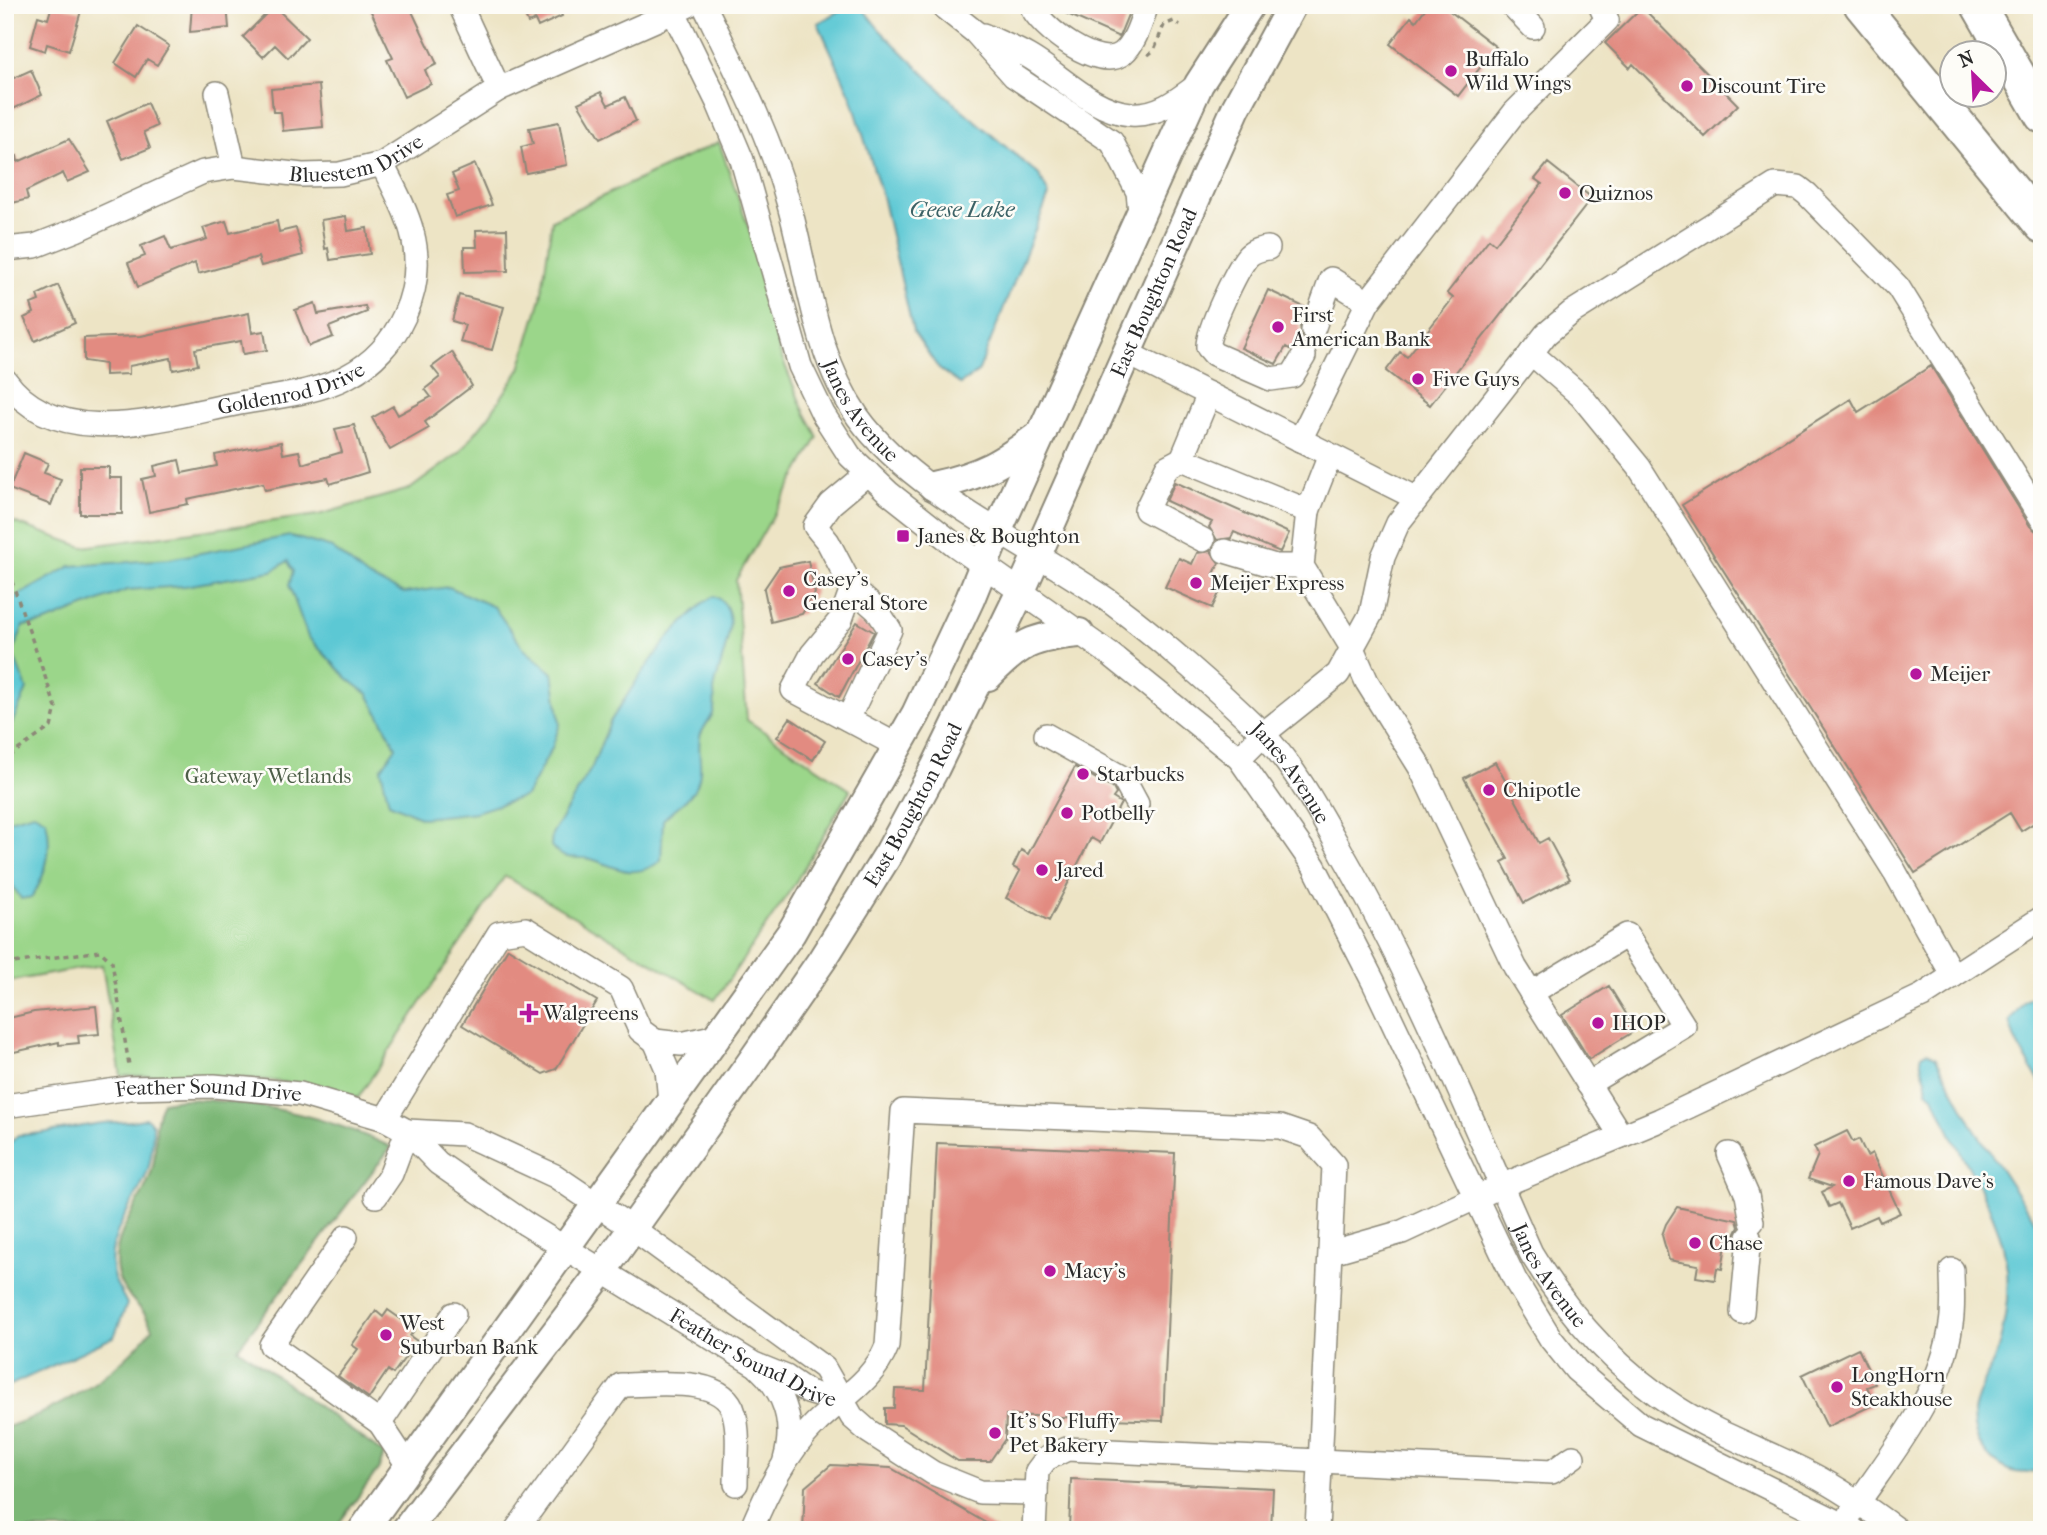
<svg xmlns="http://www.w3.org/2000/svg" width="2047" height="1535" viewBox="0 0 2047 1535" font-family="'IM FELL French Canon',serif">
<rect width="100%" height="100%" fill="#fdfcf7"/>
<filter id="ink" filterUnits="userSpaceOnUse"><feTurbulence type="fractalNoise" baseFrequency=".0143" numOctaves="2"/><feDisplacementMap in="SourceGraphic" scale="14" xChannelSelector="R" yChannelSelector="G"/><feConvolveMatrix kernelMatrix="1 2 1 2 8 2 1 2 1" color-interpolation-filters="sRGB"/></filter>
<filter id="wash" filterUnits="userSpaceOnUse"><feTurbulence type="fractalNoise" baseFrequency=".00686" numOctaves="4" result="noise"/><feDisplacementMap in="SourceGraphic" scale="28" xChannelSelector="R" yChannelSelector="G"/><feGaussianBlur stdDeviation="1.57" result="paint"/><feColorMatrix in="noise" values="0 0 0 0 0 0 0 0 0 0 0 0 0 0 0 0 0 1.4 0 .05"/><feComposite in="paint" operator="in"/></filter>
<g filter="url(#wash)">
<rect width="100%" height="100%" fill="#ede4c5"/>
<!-- green -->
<path fill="#9bd68a" stroke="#63805a" stroke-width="2" d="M719,142L751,235L780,353L802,407L818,437L736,580L747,720L850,790L794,885L715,1000L505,876L358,1098C279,1075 202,1074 121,1076L102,965L5,982V519L83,547L318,515L410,489L459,453L489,416L520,369L541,298L552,220Z"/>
<!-- forest -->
<path fill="#7cb776" stroke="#547150" stroke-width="2" d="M182,1099C255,1101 325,1115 391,1147L238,1348L384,1454L379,1468L334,1530H5V1428C60,1409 115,1376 152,1329C144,1303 122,1299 117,1271C110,1233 143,1204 152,1170C159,1147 151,1124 163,1102Z"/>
<!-- water -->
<path fill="#5cc8d4" stroke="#447a80" stroke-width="2" d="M851,5L864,10L879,29L953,102L1039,175L1049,195L978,372L960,384L939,369L913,331L882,196L851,96L818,23Z
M290,536L332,548L368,577L404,593L449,587L494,607L524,649L553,673L560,724L552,748L526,796L476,812L422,818L389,803L381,769L396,747L368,694L348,679L308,637L289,585L293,571L288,561L272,571L185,586L127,590L43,623L23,626L13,654L27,689L9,730H5V599L10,600L71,566L169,559Z
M714,596C748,610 716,667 714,691C714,700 716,705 713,713C710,721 702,728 700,737C697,753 704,769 697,785C690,800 674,808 663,820L661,861C631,881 618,867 591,859C574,855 564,863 551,846L552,834L592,767L610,722L637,680L669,637L703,603Z
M34,813L46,820C53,848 47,873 32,897L21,899L5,873V821Z
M2042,992V1086L2015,1040L2009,1021L2025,1001Z
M1927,1052L1936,1058L1971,1123L2042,1232V1468C2011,1483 1983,1459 1975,1431C1967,1406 1991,1373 1998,1349C2005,1324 2009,1297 2007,1270C2002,1209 1956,1155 1935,1098L1927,1091C1930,1078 1917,1068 1922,1055Z
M146,1118L153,1124C153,1141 152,1163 145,1178C131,1208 105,1239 113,1274C115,1284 123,1295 127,1304L114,1337L11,1385L5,1384V1148L18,1135C47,1134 73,1127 102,1123C117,1121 132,1123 146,1118Z"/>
<g id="blocks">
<!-- building -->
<path fill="#e28b81" d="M52,5L81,11L69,51L47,44L45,51L30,46L38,16L48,19Z
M192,5H227L229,28L190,32Z
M368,5H409L437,64L425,70L431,84L404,97L387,60L393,58Z
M520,5H565L559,8L562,16L538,27L535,20L528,23Z
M1047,5H1132L1119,37Z
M1428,5H1442L1496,47L1458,96L1390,44L1411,17L1416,21Z
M274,6L307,38L288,58L275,45L263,57L243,37Z
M1642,7L1738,105L1705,137L1633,64L1630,68L1605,43Z
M138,26L169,46L157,65L147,59L136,77L115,63Z
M31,70L42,95L5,113V82Z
M319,85L323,127L283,131L281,112H273L271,89Z
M601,92L608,105L625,97L636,121L600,139L578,103Z
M147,103L157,126L144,132L150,148L123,159L107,121Z
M559,122L567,165L526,173L521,147L533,144L529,128Z
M69,139L90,172L67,182L63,173L26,191L28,199L5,205V159L17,156L18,162Z
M1548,163L1592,198L1430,405L1386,371L1400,352L1407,357L1453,298L1447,293L1489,239L1495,244L1542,184L1535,179Z
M475,164L492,205L455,217L447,195L459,191L452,174Z
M346,216L348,231L367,228L370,254L330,260L328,248L325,249L321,220Z
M226,221L230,233L277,221L279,232L296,228L303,255L261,266L258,257L198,274L195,263L138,287L128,263L145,256L141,246L165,236L171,250L207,239L203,228Z
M507,229L508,271L465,272L464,247H477L476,230Z
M58,285L75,323L35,341L24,318L34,313L31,304L39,301L37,295Z
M1268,290L1304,307L1297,323L1300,325L1302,339L1308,343L1298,344L1291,350L1286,347L1276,364L1241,348Z
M459,295L504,307L492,350L460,342L465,325L452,321Z
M315,303L318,314L365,306L367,312L329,327L333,337L309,346L295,310Z
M249,313L252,333L264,331L267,350L243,354L241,341L195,349L198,365L173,370L171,358L129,366V374L105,375V364L84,361V338L141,336Z
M452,352L472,386L425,422L429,428L390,450L372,418L393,406L398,415L431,397L425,389L440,377L432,367Z
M1931,366L2030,526L2042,536V818L2021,831L2010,813L1915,873L1682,505L1851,399L1858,412Z
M354,425L368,472L330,484L328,478L265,490L263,483L187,499L188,504L149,512L142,479L156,476L154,466L179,460L182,473L217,466L215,455L281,442L283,454L299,451L302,464L342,452L335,429Z
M24,453L48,463L44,473L61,479L51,505L9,489Z
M80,467H109V478H122V514H80Z
M1175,482L1289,533L1280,552L1234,532L1231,538L1217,540L1209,527L1212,522L1166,501Z
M1211,551L1219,563L1214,574L1226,579L1212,608L1165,587L1179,558L1192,564L1197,553Z
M808,561L815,593L802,614L771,622L764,589L779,567Z
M857,622L874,632L839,697L818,683Z
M790,718L825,741L813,760L777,737Z
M1495,762L1539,843L1548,838L1570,879L1524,903L1502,862L1508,859L1464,778Z
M1075,767L1113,788L1116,794L1113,798L1121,803L1100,843L1091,838L1049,921L1006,898L1020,871L1013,867L1021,850L1028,854Z
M508,948L597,1001L556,1069L543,1074L462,1025Z
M1609,986L1636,1030L1589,1059L1562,1015Z
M96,1006L99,1034L78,1036L79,1043L59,1045V1042L5,1054V1019L34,1012Z
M1847,1131L1853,1142L1859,1139L1867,1156L1872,1153L1900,1213L1880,1222L1877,1216L1850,1228L1838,1203L1829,1207L1822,1192L1832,1187L1808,1179L1818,1155L1814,1147Z
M937,1143L1175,1153L1163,1421L1006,1415L1005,1439L990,1461H958L901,1425L885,1424V1408H894L895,1389L925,1390Z
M1677,1207L1737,1220L1739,1227L1735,1235L1728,1233L1722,1269L1717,1268L1715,1280L1696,1277L1698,1265L1669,1260L1662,1235L1666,1224Z
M388,1310L415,1329L410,1336L417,1341L393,1374L388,1370L369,1398L338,1376L358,1349L352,1345L376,1311L383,1317Z
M1858,1348L1875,1384L1867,1387L1875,1404L1827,1427L1802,1375Z
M831,1465L891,1468L998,1530H803L805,1487Z
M1071,1479L1273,1488L1271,1530H1069Z"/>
</g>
</g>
<g filter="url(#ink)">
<use href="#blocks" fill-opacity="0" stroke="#8c8878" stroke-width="2"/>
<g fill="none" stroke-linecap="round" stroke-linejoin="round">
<!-- minor casing -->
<g stroke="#8c8878" stroke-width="26">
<g id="minor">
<path d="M460,5L499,89"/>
<path d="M670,5L718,103L742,160L800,366L823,414L850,456L889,493L955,545L1111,655L1239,758L1314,866L1374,983L1515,1280L1551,1339L1576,1370L1641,1425L1854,1530"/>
<path id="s1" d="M704,5C736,70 770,135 789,205C809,277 814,354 858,417C914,495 1036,548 1113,604C1160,639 1218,690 1260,731C1294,765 1319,812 1342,853C1415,980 1471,1119 1531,1253C1567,1313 1616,1369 1677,1408C1719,1435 1767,1451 1811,1474C1842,1490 1869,1509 1897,1530"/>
<path d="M941,5L975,32L1014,76L1112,142L1138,192L1140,212"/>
<path d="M1031,5C1039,27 1100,73 1123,53C1136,42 1141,21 1147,5"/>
<path d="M1512,5L1533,27"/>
<path d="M983,35C998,42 1014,48 1028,56C1060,74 1092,111 1131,114C1158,116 1179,99 1199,84"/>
<path d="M217,93L234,167"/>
<path d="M1268,248C1261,249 1254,250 1248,256C1238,267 1206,333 1208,347L1214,354L1271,379L1292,376L1304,356"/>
<path id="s2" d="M5,249L35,246L76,230L203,172L234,167L302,175L340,174L382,164L499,89L687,6"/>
<path d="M1313,330L1331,279L1368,302"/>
<path d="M1127,353L1416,498"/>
<path d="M1531,353L1581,396L1639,467L1895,872L1953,976"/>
<path id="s3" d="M5,380C57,453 163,418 235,404C271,397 314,394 348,376C398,350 427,289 412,232C406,209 393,186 382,164"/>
<path d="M1209,394L1182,459L1308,511L1330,455"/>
<path d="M1300,440L1368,302L1514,113L1607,20L1600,5"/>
<path d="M1182,459L1167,467L1146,510L1203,540"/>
<path d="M868,473L831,504L815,526L828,542L852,588L841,619L812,654L793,690L898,746"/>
<path d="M1308,511L1302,566L1352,648L1367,682L1420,767L1515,967L1621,1136"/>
<path d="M1225,551L1275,566H1302"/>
<path d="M848,719L890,630L877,610L852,588"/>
<path d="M1046,735L1123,778L1137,804"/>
<path d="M1239,758L1263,734L1338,674L1371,614L1383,557L1398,523L1546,334L1571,313L1775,185L1798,187L1807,194L1898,287L2042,519"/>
<path d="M1531,993L1627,935L1684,1026L1588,1084"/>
<path d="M670,1102L667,1069L655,1041L681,1044L717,1036"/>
<path id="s4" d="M5,1106L130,1088L214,1086L300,1094L385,1119L407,1131L438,1163L526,1224L754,1364L786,1377L808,1392L842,1402"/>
<path d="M385,1119L499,933L526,929L621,988L640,1030L655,1041"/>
<path d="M407,1131L464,1134L555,1176L632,1228L824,1368L852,1417L868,1431L933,1473L980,1492L1036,1493"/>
<path d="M1729,1154L1747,1195L1752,1222"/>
<path d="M376,1196L391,1174L407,1131"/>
<path d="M346,1237L271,1345L380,1423L454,1314"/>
<path d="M1332,1252L1402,1232L1501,1186L1660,1120L1922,996L2042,918"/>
<path d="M1742,1312L1749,1237"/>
<path d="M759,1368C786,1393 795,1425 785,1460"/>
<path d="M380,1423L409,1467"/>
<path d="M1851,1513C1890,1455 1942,1395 1951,1324C1954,1307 1952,1288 1952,1270"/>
<path d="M516,1530L621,1385C652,1385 724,1374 734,1413C740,1434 736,1462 736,1484"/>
<path d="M751,1530C767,1492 786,1453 815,1424C841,1398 873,1382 887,1346L903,1111L1280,1127L1309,1137L1334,1165L1317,1530"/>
<path d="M1034,1530L1037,1471L1046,1459L1067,1449L1552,1472L1573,1457"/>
</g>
</g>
<!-- major casing -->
<g stroke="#8c8878" stroke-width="32">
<g id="major">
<path d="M933,486C983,475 1001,464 1042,433"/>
<path d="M988,676C1020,643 1033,637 1079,633"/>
<path d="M363,1530L791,933L916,714L970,599L998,530L1199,84L1250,5"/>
<path id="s5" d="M406,1530L603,1270L750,1064L822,960L889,853L935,768L1020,593L1236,108L1292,5"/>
</g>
</g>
<!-- highway casing -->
<g stroke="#8c8878" stroke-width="37">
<path id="highway" d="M1861,5L2042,226
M1978,5L2042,116"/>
</g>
<!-- path -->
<path stroke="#8c8878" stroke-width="3.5" stroke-dasharray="5 5" stroke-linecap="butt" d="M1148,55L1154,50L1164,25L1174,21L1180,25
M5,562L56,708L51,727L5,759
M5,964L100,951L112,962L129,1065"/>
<!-- minor -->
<use href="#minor" stroke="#fff" stroke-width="23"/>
<!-- major -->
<use href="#major" stroke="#fff" stroke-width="28"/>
<!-- highway -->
<use href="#highway" stroke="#fff" stroke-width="33"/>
</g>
</g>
<!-- markers -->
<g fill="#b5179e" stroke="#fdfcf7" stroke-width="2.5">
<circle cx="1451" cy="71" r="7"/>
<circle cx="1687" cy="86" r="7"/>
<circle cx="1565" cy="193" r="7"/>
<circle cx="1278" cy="327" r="7"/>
<circle cx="1418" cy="379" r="7"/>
<rect x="896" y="529" width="14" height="14" rx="3.5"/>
<circle cx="1196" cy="583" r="7"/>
<circle cx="789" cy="591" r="7"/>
<circle cx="848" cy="659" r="7"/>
<circle cx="1916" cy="674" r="7"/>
<circle cx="1083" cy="774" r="7"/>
<circle cx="1489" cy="790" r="7"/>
<circle cx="1067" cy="813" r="7"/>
<circle cx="1042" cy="870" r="7"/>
<path d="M525.5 1002.5h7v7h7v7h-7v7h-7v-7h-7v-7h7z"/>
<circle cx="1598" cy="1023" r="7"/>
<circle cx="1849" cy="1181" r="7"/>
<circle cx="1695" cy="1243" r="7"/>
<circle cx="1050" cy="1271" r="7"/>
<circle cx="386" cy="1335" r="7"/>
<circle cx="1837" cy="1387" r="7"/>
<circle cx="995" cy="1433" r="7"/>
</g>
<g text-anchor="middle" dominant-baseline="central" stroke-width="5" stroke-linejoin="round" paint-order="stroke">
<!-- poi labels -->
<g font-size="21" fill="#2b2b2b" stroke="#fdfcf7" text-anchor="start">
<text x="1465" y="59">Buffalo<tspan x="1465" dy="24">Wild Wings</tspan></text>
<text x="1701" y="86">Discount Tire</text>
<text x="1579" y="193">Quiznos</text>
<text x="1292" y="315">First<tspan x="1292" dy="24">American Bank</tspan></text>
<text x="1432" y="379">Five Guys</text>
<text x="917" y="536">Janes &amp; Boughton</text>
<text x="803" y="579">Casey's<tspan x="803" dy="24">General Store</tspan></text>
<text x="1210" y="583">Meijer Express</text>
<text x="862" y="659">Casey's</text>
<text x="1930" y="674">Meijer</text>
<text x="1097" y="774">Starbucks</text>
<text x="1503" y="790">Chipotle</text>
<text x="1081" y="813">Potbelly</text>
<text x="1056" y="870">Jared</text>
<text x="543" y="1013">Walgreens</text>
<text x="1612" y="1023">IHOP</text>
<text x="1863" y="1181">Famous Dave's</text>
<text x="1709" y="1243">Chase</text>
<text x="1064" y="1271">Macy's</text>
<text x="400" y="1323">West<tspan x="400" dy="24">Suburban Bank</tspan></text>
<text x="1851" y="1375">LongHorn<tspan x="1851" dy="24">Steakhouse</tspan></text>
<text x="1009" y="1421">It's So Fluffy<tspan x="1009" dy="24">Pet Bakery</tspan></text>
</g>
<!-- street labels -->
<g font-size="21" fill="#2b2b2b" stroke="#fdfcf7">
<text stroke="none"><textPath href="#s2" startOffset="371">Bluestem Drive</textPath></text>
<text stroke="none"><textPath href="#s5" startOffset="1452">East Boughton Road</textPath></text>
<text stroke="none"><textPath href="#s3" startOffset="304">Goldenrod Drive</textPath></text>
<text stroke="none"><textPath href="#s1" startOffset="438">Janes Avenue</textPath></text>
<text stroke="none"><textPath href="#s1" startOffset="1006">Janes Avenue</textPath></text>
<text stroke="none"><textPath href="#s5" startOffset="886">East Boughton Road</textPath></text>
<text stroke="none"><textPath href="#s4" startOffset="205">Feather Sound Drive</textPath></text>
<text stroke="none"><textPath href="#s1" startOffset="1573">Janes Avenue</textPath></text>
<text stroke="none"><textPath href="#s4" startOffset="826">Feather Sound Drive</textPath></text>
</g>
<!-- park labels -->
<g font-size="21" fill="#4d5e48" stroke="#fdfcf7">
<text x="268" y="776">Gateway Wetlands</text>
</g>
<!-- water labels -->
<g font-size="23" font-style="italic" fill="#3c6266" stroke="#fdfcf7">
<text x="962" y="209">Geese Lake</text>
</g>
</g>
<!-- margin -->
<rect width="2047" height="1535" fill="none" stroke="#fdfcf7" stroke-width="28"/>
<!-- north arrow -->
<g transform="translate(1973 74) rotate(336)"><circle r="33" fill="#fdfcf7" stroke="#a9a8a5" stroke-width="2"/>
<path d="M0-5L12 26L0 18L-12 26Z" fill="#b5179e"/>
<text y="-10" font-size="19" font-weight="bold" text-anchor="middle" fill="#2b2b2b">N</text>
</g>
</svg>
